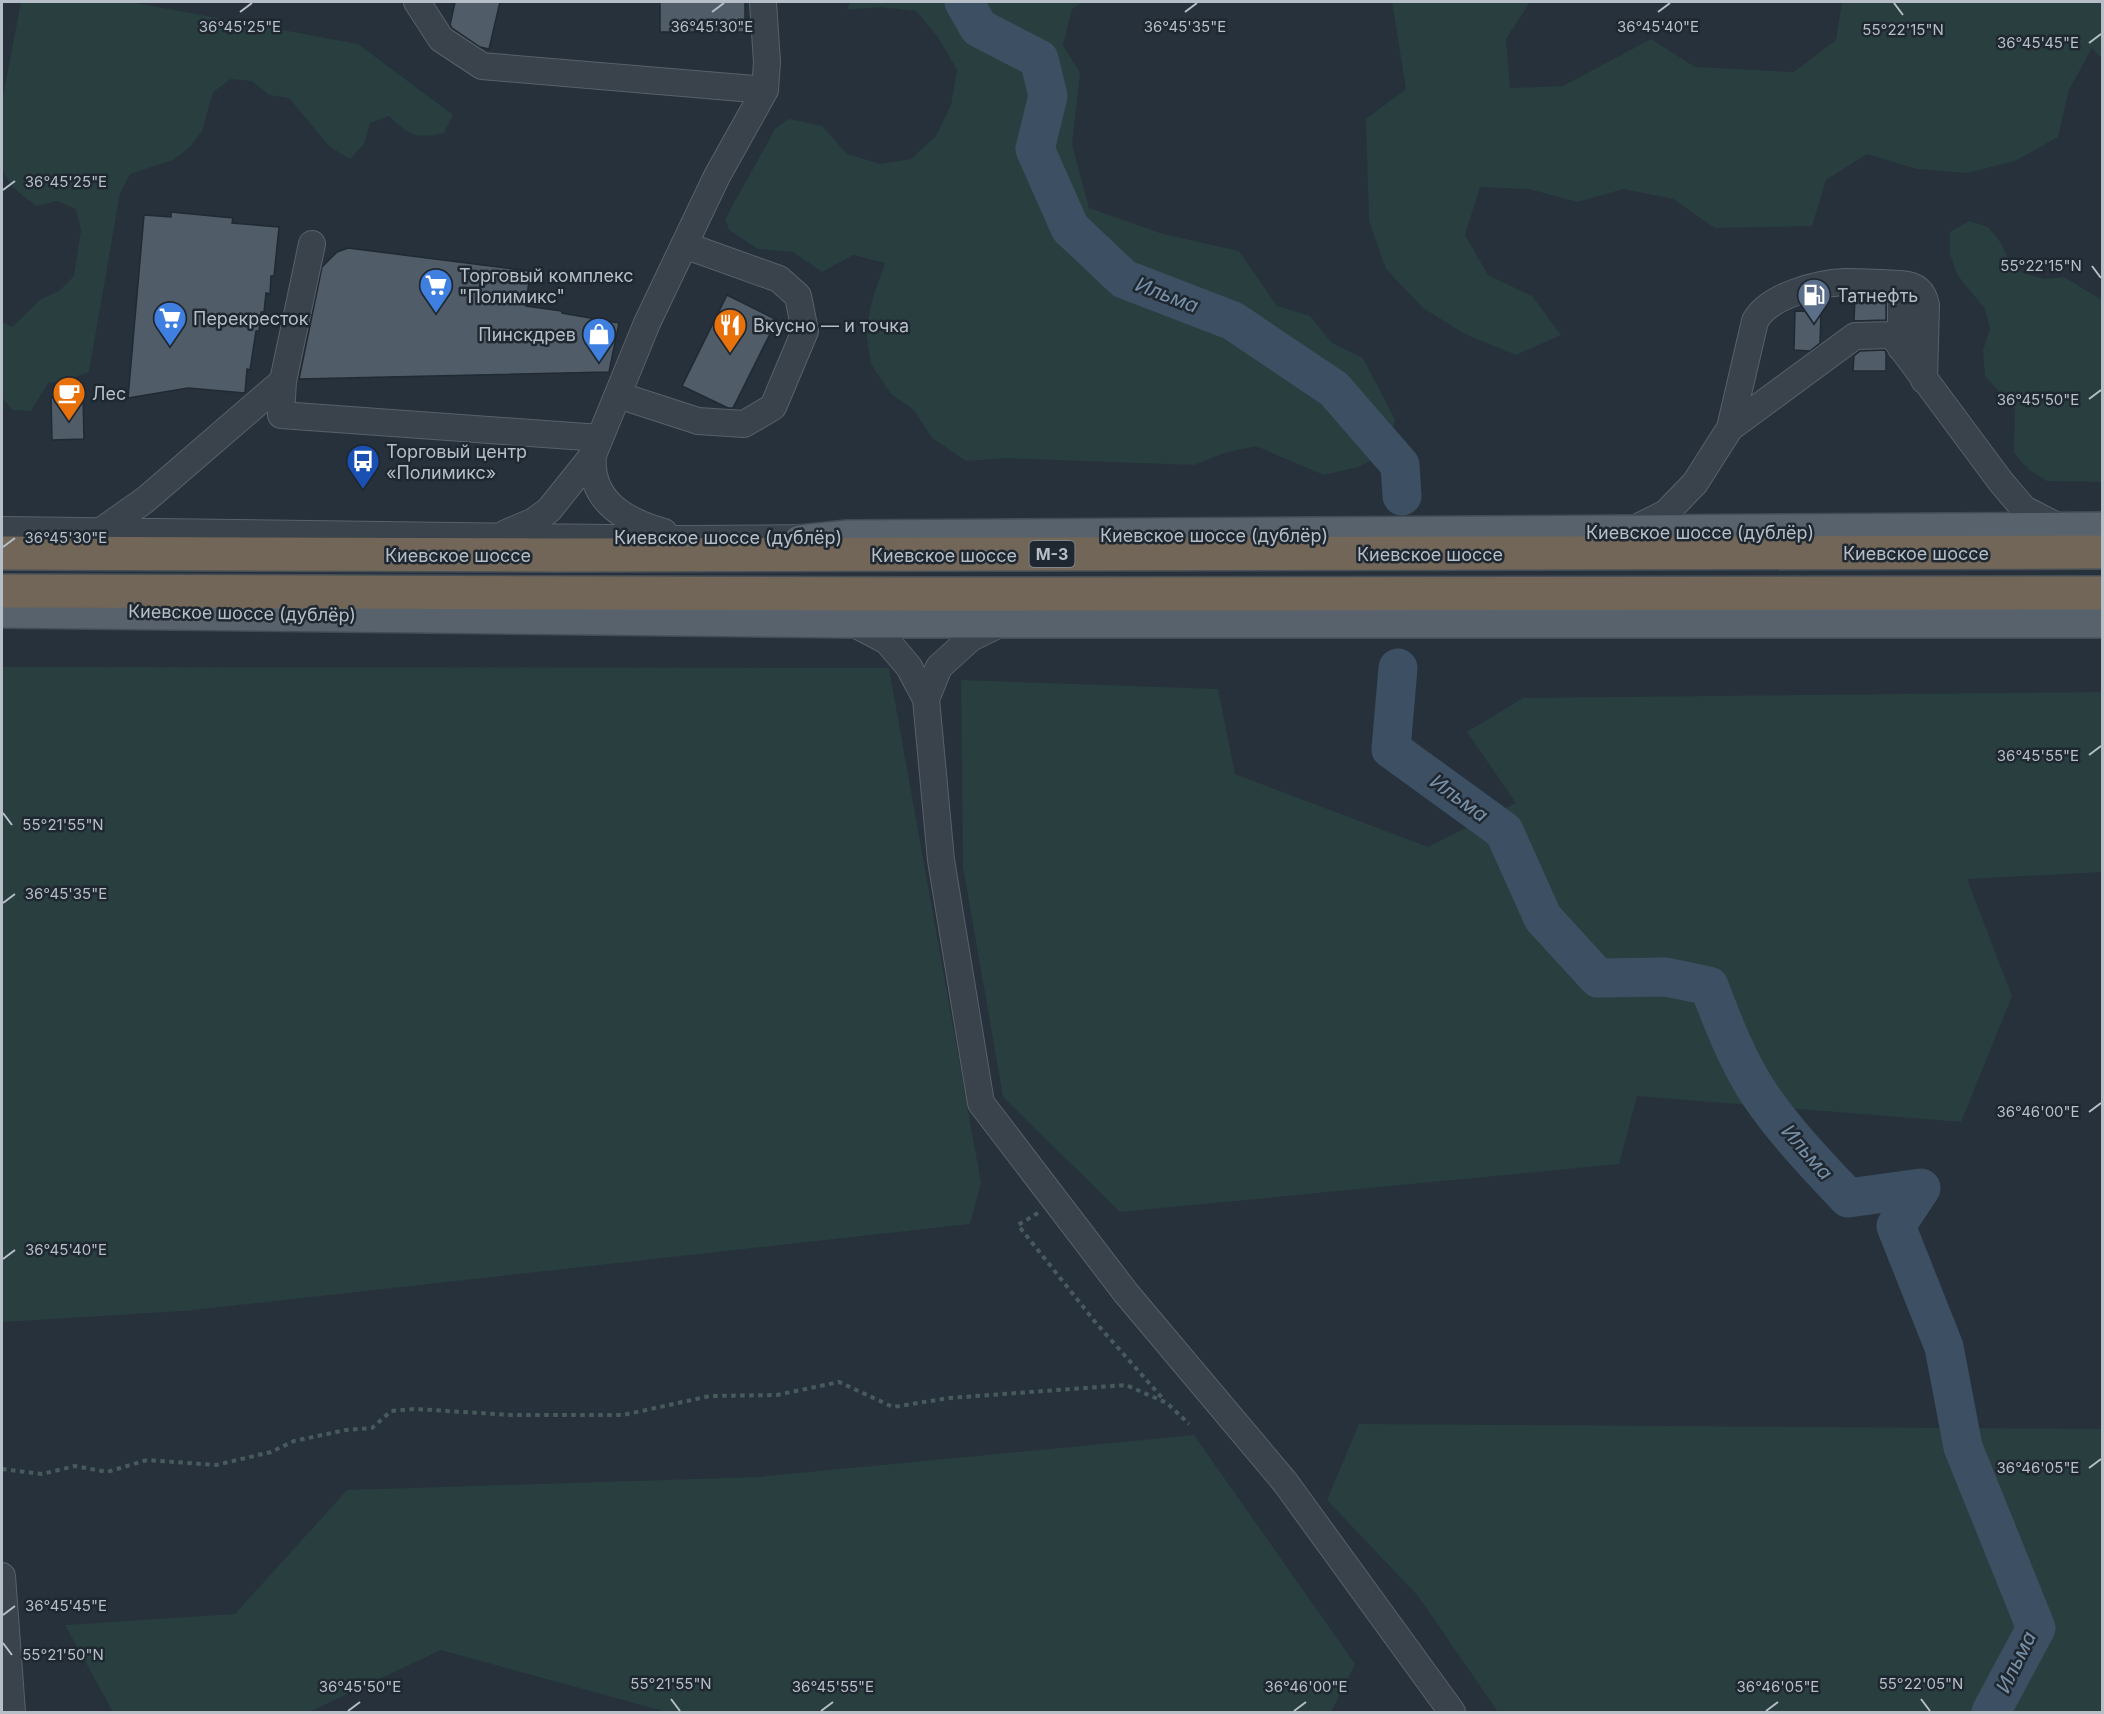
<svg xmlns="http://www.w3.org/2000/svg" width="2104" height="1714" viewBox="0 0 2104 1714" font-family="Inter,sans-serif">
<rect width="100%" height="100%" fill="#26313c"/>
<!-- green -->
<path fill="#293e3e" d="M21,2H131L358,44L453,115L444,133C415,139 410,136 389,116L370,123L364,144L350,159L330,147L289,98L269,95L252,81L231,79L213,92L202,131L189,148L173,160L130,174L120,193L89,372L63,381L48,383L31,411L12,410L2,397V322L12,327L41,299L59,291L74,276L81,230L76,209L57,201L36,206C22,195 6,184 2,166V102Z
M850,2H1083L1072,9L1063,45L1080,73L1072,144L1089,208L1163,234L1239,251L1277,306L1310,316L1332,343L1363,358L1395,420L1388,452L1358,467L1324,475L1256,446L1224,453L1194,465L1004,458L966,461L932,438L914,410L891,394L871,364L866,332L872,300L885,263L853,255L822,272L793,252L758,249L729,230L725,219L775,129L789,119L822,126L847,154L880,164L911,159L936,136L951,105L957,70L937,36L916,11L880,7L847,10Z
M1392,2H1530L1506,39L1510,88L1563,86L1651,39L1695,67L1794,72L1836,40L1842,2H2102V59L2092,48L2069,90L2058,137L2015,161L1967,173L1917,169L1867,154L1826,180L1812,226L1715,228L1673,199L1624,189L1577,202L1529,189L1480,187L1465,235L1488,275L1532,296L1561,335L1516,355L1465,334L1423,308L1386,269L1369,221L1366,119L1406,89Z
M1969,221L1988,227L2001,243L2009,261L2023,273L2044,279L2064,277L2100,299H2102V482L2047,481L2029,470L2014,453L2015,409L1985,376L1983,350L1990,329L1985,309L1958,276L1950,255V232Z
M2,667L889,668L981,1183L970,1224L184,1311L2,1322Z
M961,680L1218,689L1235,774L1428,847L1516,803L1467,732L1523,698L2102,692V872L1967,879L2012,996L1961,1122L1637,1096L1619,1164L1120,1212L1003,1097L963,867Z
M1359,1424L2102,1429V1712H1498L1418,1596L1327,1500Z
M1194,1435L1355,1664L1331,1712H667L441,1650L309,1712H113L65,1625L235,1614L347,1490L758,1477Z"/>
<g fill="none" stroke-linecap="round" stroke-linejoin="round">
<!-- river -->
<path stroke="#3d5063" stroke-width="39" d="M964,2L979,28L1039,59L1048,96L1035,149L1070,228L1124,279L1233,321L1334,389L1400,465L1402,496
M1398,668L1391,749L1504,831L1543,918L1598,978L1666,977L1709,986C1723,1023 1738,1062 1760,1095C1786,1133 1817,1165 1848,1198L1921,1188L1896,1226L1944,1347L1963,1447L2036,1628L1991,1712"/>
</g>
<!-- building -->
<path fill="#505c67" stroke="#212a33" stroke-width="1.5" d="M455,2H500L489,49L480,47L452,28L450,25Z
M660,2H745V32H660Z
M171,212L233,218L232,223L279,227L274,276H271L270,294L266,293L264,312H261L259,331H256L250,370L247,369L245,393L188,388L128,398L144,215L171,217Z
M348,248L530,271L526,306L562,311V313L619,323L609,372L299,379L322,267L337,252Z
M727,295L777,320L733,408H728L682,386Z
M1855,297L1886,298V320L1854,321Z
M1795,311L1821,312L1820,343L1810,351L1794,350Z
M1885,350L1886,353V371H1853L1854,356L1860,351Z
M83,397L84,439L52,440L51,398Z"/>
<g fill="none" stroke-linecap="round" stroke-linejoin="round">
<!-- minor casing -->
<g stroke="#58616a" stroke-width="28">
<path id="minor" d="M417,2L441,39L482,66L765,90
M312,244L283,381L281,415L600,438
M1901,284C1915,285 1923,290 1926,305L1924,380
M618,395L698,421L744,424L773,407L805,331L798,296L779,279L684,245
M1730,428L1755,321C1768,296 1818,283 1845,282C1864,282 1882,283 1901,284V348
M593,455C589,501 625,521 664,532
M2,530L689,539L817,538
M101,531L145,500L283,381
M1630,531L1666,513L1695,483L1730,428L1855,336L1892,335L2001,482L2024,509L2063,529
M506,533L534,521L549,510L593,455L647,323L717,176L765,90L767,62L763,2
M851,622L887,641L909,667L926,699L941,860L981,1103L1126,1293L1285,1482L1452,1712
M926,699L939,667L971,638L1004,622
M2,1576L12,1712"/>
</g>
<!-- major casing -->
<g stroke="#434c55" stroke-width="36">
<path id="major" d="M800,542L848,537L2102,529
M2,611L849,621H2102"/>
</g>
<!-- highway casing -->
<g stroke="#454e57" stroke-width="36">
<path id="highway" d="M2,553L556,555L2102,552
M2,591L918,594L2102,593"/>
</g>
<!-- path -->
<path stroke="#485b5c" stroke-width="4" stroke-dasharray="4.5 4.5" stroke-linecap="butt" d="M1038,1213L1018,1225L1096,1323L1165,1401
M2,1469L42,1474L75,1466L107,1472L147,1460L216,1465L271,1452L294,1441L346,1430L372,1428L391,1411L415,1409L512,1415H623L710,1396L777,1395L839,1382L893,1407L949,1398L1126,1385L1167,1403L1189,1424"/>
<!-- minor -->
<use href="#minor" stroke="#3a434c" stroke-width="26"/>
<!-- major -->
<use href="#major" stroke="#58626c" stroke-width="33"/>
<!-- highway -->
<use href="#highway" stroke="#726658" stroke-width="33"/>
</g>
<!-- ticks -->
<path fill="none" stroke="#b6bec7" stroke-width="2" d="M1894,3L1903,15M240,12L252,3M712,12L724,3M1185,12L1197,3M1658,12L1670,3M2089,43L2101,34M3,190L15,181M2092,266L2101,278M2089,399L2101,390M3,547L15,538M2089,755L2101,746M3,813L12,825M3,903L15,894M2089,1112L2101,1103M3,1259L15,1250M2089,1468L2101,1459M3,1615L15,1606M3,1643L12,1655M671,1699L680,1711M1921,1699L1930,1711M348,1711L360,1702M821,1711L833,1702M1294,1711L1306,1702M1766,1711L1778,1702"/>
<!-- icons -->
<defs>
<g id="supermarket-pin" transform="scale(1.725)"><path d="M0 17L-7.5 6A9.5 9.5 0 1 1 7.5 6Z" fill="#3f7fe0" stroke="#1f2831"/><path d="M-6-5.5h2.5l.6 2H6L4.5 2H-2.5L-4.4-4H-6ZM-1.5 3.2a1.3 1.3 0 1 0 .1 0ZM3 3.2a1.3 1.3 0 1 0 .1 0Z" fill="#fff"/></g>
<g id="fuel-pin" transform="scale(1.725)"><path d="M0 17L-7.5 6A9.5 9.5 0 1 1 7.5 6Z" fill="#5c6f8a" stroke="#1f2831"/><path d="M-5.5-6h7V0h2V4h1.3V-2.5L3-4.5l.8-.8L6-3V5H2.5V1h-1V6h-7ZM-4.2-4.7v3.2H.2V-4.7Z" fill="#fff"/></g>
<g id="restaurant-pin" transform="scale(1.725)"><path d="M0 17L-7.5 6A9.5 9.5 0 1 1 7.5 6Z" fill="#e8710a" stroke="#1f2831"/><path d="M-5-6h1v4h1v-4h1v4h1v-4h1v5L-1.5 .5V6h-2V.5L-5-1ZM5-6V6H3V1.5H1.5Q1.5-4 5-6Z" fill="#fff"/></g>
<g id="shop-pin" transform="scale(1.725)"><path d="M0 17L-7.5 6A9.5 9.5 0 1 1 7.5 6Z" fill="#3f7fe0" stroke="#1f2831"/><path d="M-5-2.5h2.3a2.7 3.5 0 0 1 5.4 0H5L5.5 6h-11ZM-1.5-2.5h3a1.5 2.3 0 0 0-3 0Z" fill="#fff"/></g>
<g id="cafe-pin" transform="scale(1.725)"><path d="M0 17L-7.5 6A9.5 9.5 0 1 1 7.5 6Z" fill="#e8710a" stroke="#1f2831"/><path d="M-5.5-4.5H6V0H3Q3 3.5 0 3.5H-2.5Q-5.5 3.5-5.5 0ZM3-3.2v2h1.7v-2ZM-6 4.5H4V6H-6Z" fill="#fff"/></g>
<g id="bus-pin" transform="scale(1.725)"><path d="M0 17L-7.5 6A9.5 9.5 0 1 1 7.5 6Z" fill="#1a4fb4" stroke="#1f2831"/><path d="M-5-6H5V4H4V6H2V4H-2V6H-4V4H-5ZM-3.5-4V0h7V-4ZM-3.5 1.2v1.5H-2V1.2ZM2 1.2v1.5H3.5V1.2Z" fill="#fff"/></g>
</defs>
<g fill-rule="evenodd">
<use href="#supermarket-pin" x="436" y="285"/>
<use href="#fuel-pin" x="1814" y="295"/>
<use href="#supermarket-pin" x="170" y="318"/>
<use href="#restaurant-pin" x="730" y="325"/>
<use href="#shop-pin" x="599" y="334"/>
<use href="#cafe-pin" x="69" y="393"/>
<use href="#bus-pin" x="363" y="461"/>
</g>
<g text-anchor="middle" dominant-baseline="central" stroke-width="5" stroke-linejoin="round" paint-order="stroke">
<!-- shield labels -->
<rect fill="#1f2831" stroke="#89919a" stroke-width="1.5" x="1029.5" y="541" width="45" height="26" rx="4.5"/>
<g font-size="16" font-weight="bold" fill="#b6bec7">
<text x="1052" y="554">М-3</text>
</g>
<!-- poi labels -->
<g font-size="18" fill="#b6bec7" stroke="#1f2831" text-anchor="start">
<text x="459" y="275">Торговый комплекс<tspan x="459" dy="21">"Полимикс"</tspan></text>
<text x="1837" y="295">Татнефть</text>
<text x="193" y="318">Перекресток</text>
<text x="753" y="325">Вкусно — и точка</text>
<text x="576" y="334" text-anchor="end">Пинскдрев</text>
<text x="92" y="393">Лес</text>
<text x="386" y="451">Торговый центр<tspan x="386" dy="21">«Полимикс»</tspan></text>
</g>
<!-- street labels -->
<g font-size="18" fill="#b6bec7" stroke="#1f2831">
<text x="1700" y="532">Киевское шоссе (дублёр)</text>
<text x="1214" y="535">Киевское шоссе (дублёр)</text>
<text x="728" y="537">Киевское шоссе (дублёр)</text>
<text x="1916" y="553">Киевское шоссе</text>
<text x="1430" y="554">Киевское шоссе</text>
<text x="458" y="555">Киевское шоссе</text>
<text x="944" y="555">Киевское шоссе</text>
<text transform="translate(242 613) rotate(1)">Киевское шоссе (дублёр)</text>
</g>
<!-- water labels -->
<g font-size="20" font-style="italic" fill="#7991a8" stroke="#1f2831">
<text transform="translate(1167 295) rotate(21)">Ильма</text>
<text transform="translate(1459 798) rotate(36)">Ильма</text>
<text transform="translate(1807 1152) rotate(49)">Ильма</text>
<text transform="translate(2016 1662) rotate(-64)">Ильма</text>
</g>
</g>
<g font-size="15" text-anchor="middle" fill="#b6bec7" stroke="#1f2831" stroke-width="5" stroke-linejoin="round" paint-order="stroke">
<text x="240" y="32">36°45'25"E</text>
<text x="712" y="32">36°45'30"E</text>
<text x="1658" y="32">36°45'40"E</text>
<text x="1185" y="32">36°45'35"E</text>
<text x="1903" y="35">55°22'15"N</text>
<text x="2038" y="48">36°45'45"E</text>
<text x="66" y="187">36°45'25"E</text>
<text x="2041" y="271">55°22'15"N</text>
<text x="2038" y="405">36°45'50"E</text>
<text x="66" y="543">36°45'30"E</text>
<text x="2038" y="761">36°45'55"E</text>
<text x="63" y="830">55°21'55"N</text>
<text x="66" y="899">36°45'35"E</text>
<text x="2038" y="1117">36°46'00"E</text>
<text x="66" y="1255">36°45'40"E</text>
<text x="2038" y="1473">36°46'05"E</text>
<text x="66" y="1611">36°45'45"E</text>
<text x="63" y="1660">55°21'50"N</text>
<text x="671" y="1689">55°21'55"N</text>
<text x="1921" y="1689">55°22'05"N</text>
<text x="360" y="1692">36°45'50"E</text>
<text x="833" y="1692">36°45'55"E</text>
<text x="1306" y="1692">36°46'00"E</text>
<text x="1778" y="1692">36°46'05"E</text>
</g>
<!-- border -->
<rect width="2104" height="1714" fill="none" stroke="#b6bec7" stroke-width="6"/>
</svg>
